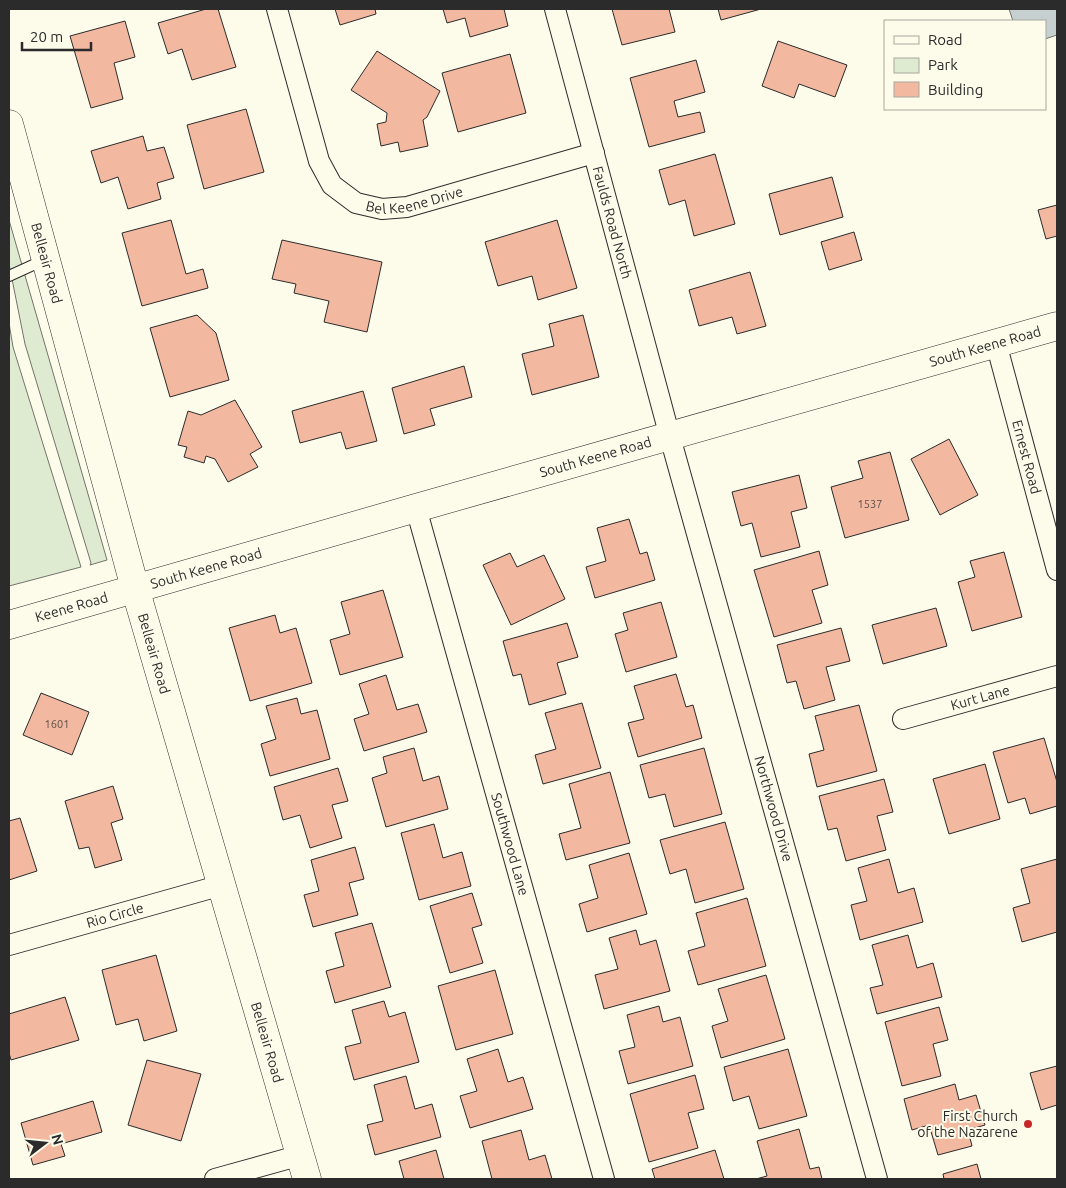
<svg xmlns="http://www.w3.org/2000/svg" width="1066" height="1188" viewBox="0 0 1066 1188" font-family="Ubuntu,sans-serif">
<rect width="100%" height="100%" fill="#fdfbea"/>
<!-- green -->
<path fill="#deebd1" stroke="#74746e" d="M9,220L107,560L90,565L91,563L25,344L9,264Z
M9,323L13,347L81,567L9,586Z"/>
<!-- water -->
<path fill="#c7d0d0" stroke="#74746e" d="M1009,9H1057V35L1045,39V21H1013Z"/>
<!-- building -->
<path fill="#f2b8a0" stroke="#2b2b2b" d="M206,9H218L236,67L192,80L182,49L168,54L158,23Z
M335,9H375L376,14L340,25Z
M443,9H504L508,26L470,37L465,18L447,23Z
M612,9H669L675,32L622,45Z
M718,9H761L721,20Z
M125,21L135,57L114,63L123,99L91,108L70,36Z
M778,41L847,65L835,97L799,84L794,98L762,86Z
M377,51L440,91L427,117L423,120L428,146L400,152L398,142L381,146L377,124L386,122L387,113L351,90Z
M510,54L526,113L458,132L442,73Z
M696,60L705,92L674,101L678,117L700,112L705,132L649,147L630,78Z
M246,109L264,172L204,189L187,125Z
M143,136L147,151L164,147L174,178L157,183L161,199L128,209L118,177L101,183L91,151Z
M715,154L735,224L694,236L685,200L669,205L659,170Z
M832,177L843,217L780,235L769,194Z
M1057,205V236L1046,239L1038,210Z
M171,220L186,274L203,269L208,288L142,306L122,233Z
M557,220L577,288L538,300L532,276L498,286L485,242Z
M854,232L862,260L829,270L821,242Z
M282,240L382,262L367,332L324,322L329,301L294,293L296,284L272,279Z
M750,272L766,326L737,334L732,317L699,326L689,290Z
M197,315L216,333L229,380L170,397L150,328Z
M583,315L599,377L532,395L522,354L554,346L549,324Z
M464,366L472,397L430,409L435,425L404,434L392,388Z
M363,391L377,441L346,449L341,432L300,443L292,411Z
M235,400L262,447L250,454L258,467L228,482L215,459L206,456L204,463L184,457L187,447L178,445L188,411L201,415Z
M949,439L978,495L940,515L911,459Z
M890,452L909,520L845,538L831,487L863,478L858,461Z
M799,475L807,508L791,512L800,547L761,557L752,523L741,526L732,492Z
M629,519L640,554L647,552L655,580L595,598L586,567L606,561L597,528Z
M819,551L828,585L812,590L822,623L774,637L754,570Z
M1004,552L1022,617L972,631L958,582L975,577L970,561Z
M510,553L517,567L544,555L565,599L511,625L483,565Z
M383,590L403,657L340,675L330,640L350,634L341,602Z
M661,602L677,657L626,672L615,634L628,630L623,613Z
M936,608L947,646L883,664L872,625Z
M275,615L280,633L296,628L312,683L250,701L229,628Z
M567,623L578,657L557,663L566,694L529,705L521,674L513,676L503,641Z
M841,628L850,661L826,667L835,700L804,709L796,681L787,683L777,645Z
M676,674L686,707L693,705L702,738L638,757L628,723L644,719L634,686Z
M386,675L397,710L418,704L427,732L364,751L354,719L369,714L359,684Z
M41,693L89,712L72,755L23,735Z
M297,698L301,714L317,710L330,759L270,776L261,744L276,739L266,706Z
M582,703L601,768L543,784L535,755L556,749L545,713Z
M859,705L877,771L817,787L809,754L824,750L815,716Z
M1044,738L1057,782V806L1030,814L1025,798L1008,803L993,752Z
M414,748L423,781L439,776L448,809L386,827L372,778L387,773L383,757Z
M704,748L722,814L674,827L665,794L649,798L640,765Z
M985,764L1000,819L949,834L933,779Z
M338,768L348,801L332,805L342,838L310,848L300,815L283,820L274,787Z
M610,772L630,843L566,860L559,834L581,828L569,784Z
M884,779L893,812L877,816L886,850L846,861L837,828L828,830L819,796Z
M113,786L123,819L111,823L122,860L95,868L89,847L79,849L65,801Z
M20,818L37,871L9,880V821Z
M725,822L744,889L695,903L686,869L670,874L660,840Z
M434,824L443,858L462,852L471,886L419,900L401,833Z
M355,847L364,879L349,883L358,915L313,927L304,895L319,891L311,860Z
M629,853L647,914L587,932L579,904L598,898L589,865Z
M889,859L898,893L914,888L923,922L860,940L851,905L867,901L858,868Z
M1057,859V932L1022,942L1013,908L1030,903L1021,869Z
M472,893L482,925L472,928L483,963L450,973L430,906Z
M747,898L766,966L698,985L688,951L705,946L696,913Z
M372,923L391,987L335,1003L326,971L344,966L335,933Z
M636,930L640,945L656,940L670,991L604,1009L595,975L618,969L609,938Z
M908,935L917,968L933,963L942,997L877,1014L870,988L883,985L872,945Z
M156,955L177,1031L144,1041L138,1019L116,1025L102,970Z
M495,970L513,1034L456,1050L438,986Z
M766,975L785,1039L721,1058L712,1026L728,1021L718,989Z
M65,997L79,1040L11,1060L9,1053V1014Z
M384,1001L389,1017L405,1012L419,1062L354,1080L345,1047L361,1043L352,1010Z
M659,1006L663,1022L680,1017L693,1066L628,1084L619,1051L635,1047L627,1015Z
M939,1007L948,1040L933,1044L941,1076L902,1086L885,1022Z
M498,1049L508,1082L523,1077L533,1109L470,1128L460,1096L477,1091L467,1059Z
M788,1049L807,1116L759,1129L749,1096L733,1101L724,1067Z
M147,1060L201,1074L181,1141L128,1125Z
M1057,1066V1105L1041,1110L1030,1073Z
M695,1075L704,1109L688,1113L698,1148L649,1162L630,1094Z
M406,1076L415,1109L432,1104L441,1137L375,1155L367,1125L383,1121L374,1085Z
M955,1084L959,1100L976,1095L985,1125L968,1130L972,1146L938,1155L929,1125L912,1130L904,1099Z
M93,1101L102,1132L61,1144L65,1156L33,1165L21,1123Z
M799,1129L810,1169L819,1167L822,1179H756L767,1176L757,1141Z
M521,1130L529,1160L545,1155L552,1179H492L482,1141Z
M436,1150L444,1179H404L399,1161Z
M715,1150L724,1179H655L652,1169Z
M977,1164L981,1179H944L943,1174Z"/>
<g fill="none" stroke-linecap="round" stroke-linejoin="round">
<!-- lane casing -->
<g stroke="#2b2b2b" stroke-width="12">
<path id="lane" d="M9,276L44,260"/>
</g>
<!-- street casing -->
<g stroke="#2b2b2b" stroke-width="22">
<g id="street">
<path id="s1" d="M277,9L319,161L332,185L356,203L382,209L407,207L594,153"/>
<path id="s2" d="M555,9L670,437L877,1179"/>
<path id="s3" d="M996,343L1057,570"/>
<path id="s4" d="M416,508L604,1179"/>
<path id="s5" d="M903,719L1057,676"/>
<path id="s6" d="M9,945L222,885"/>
<path d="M215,1179L301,1155"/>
</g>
</g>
<!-- secondary casing -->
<g stroke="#2b2b2b" stroke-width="29">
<g id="secondary">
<path id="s7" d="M9,124L135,588L307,1179"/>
<path id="s8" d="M9,625L416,508L1057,326"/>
</g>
</g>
<!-- lane -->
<use href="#lane" stroke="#fdfbea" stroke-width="10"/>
<!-- street -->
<use href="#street" stroke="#fdfbea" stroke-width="20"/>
<!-- secondary -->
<use href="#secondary" stroke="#fdfbea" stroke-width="28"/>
</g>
<!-- markers -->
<circle fill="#c62828" stroke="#fdfbea" stroke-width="2" cx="1028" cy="1124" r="5"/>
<g text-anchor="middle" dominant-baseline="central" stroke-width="4" stroke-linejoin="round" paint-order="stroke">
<!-- number labels -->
<g font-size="11" fill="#5d4e48">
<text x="870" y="504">1537</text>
<text x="57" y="724">1601</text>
</g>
<!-- street labels -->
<g font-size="14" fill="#2b2b2b" stroke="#fdfbea">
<text stroke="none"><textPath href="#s1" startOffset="275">Bel Keene Drive</textPath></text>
<text stroke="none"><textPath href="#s2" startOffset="221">Faulds Road North</textPath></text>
<text stroke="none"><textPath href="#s7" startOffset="144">Belleair Road</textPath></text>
<text stroke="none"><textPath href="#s8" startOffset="1015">South Keene Road</textPath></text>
<text stroke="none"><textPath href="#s3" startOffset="118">Ernest Road</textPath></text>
<text stroke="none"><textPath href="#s8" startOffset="610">South Keene Road</textPath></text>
<text stroke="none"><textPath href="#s8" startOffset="205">South Keene Road</textPath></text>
<text stroke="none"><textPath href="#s8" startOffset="65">Keene Road</textPath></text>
<text stroke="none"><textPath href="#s7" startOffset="549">Belleair Road</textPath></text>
<text stroke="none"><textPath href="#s5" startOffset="80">Kurt Lane</textPath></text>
<text stroke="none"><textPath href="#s2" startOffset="829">Northwood Drive</textPath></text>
<text stroke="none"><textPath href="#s4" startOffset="349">Southwood Lane</textPath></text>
<text stroke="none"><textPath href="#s6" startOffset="110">Rio Circle</textPath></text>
<text stroke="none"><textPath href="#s7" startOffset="954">Belleair Road</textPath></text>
</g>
<!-- poi labels -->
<g font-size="14" fill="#2b2b2b" stroke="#fdfbea" text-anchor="end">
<text x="1018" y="1116">First Church<tspan x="1018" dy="16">of the Nazarene</tspan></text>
</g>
</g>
<!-- border -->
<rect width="1066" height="1188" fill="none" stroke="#2b2b2b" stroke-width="20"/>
<!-- legend -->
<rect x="884" y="20" width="162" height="90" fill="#fdfbea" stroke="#a9a89e"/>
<rect x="894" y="36" width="25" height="8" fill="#fdfbea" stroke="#a9a89e"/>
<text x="928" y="45" font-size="15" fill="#2b2b2b">Road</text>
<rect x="894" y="58" width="25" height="15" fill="#deebd1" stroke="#a9a89e"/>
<text x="928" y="70" font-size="15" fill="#2b2b2b">Park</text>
<rect x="894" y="82" width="25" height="15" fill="#f2b8a0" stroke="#a9a89e"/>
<text x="928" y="95" font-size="15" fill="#2b2b2b">Building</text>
<!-- north arrow -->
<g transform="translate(45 1143) rotate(74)" stroke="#fdfbea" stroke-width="4" paint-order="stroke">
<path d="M0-4L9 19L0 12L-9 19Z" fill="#2b2b2b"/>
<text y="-8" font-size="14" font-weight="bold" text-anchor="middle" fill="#2b2b2b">N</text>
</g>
<!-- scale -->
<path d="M22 42v8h69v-8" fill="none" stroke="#2b2b2b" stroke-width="2.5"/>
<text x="30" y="42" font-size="15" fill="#2b2b2b" stroke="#fdfbea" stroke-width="4" paint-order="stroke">20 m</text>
</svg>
